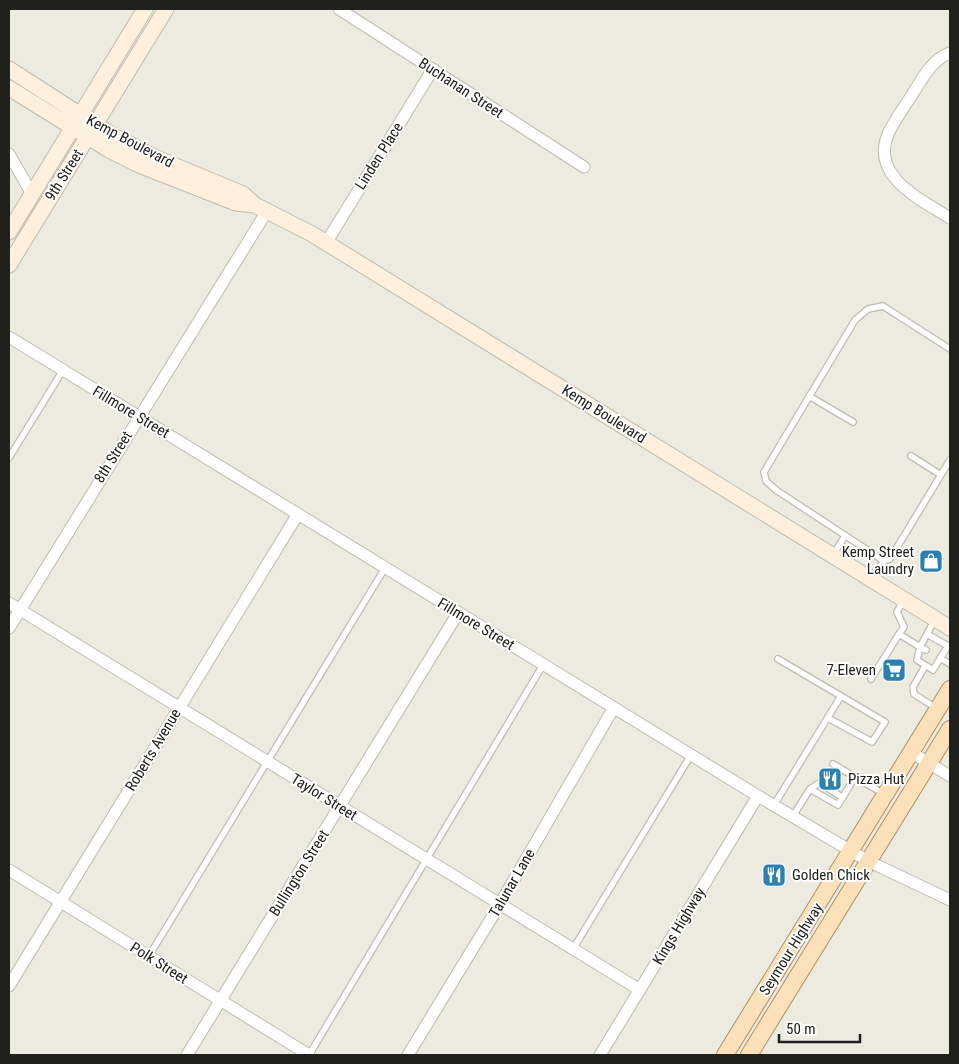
<svg xmlns="http://www.w3.org/2000/svg" width="959" height="1064" viewBox="0 0 959 1064" font-family="'Roboto Condensed',sans-serif">
<rect width="100%" height="100%" fill="#edebe0"/>
<g fill="none" stroke-linecap="round" stroke-linejoin="round">
<!-- lane casing -->
<g stroke="#bdbcb1" stroke-width="8">
<path id="lane" d="M809,396L853,422
M911,456L941,475
M9,458L63,370
M833,555L845,536
M884,561L776,490L766,481L764,472L855,320L868,309L883,306L950,349
M871,577L884,561L890,559L950,460
M899,634L904,627L897,612L903,601
M926,650L920,647L934,621
M940,658L950,664
M925,666L913,687L914,694L936,708
M871,679L899,634L920,647L917,660L933,670L948,646L927,634
M828,718L872,742L885,722L841,696
M833,764L884,794
M810,789L819,783L842,797
M774,805L841,696L778,659
M793,816L810,789L838,805L855,777
M573,949L691,755
M149,956L385,568
M309,1055L543,665"/>
</g>
<!-- street casing -->
<g stroke="#bdbcb1" stroke-width="13">
<path id="street" d="M339,9L584,167
M950,53C932,59 922,79 912,95C904,107 894,121 888,134C870,177 922,200 950,218
M9,154L32,194
M326,243L433,69
M9,337L758,796L868,861L950,900
M9,603L640,990
M9,628L267,211
M912,753L950,776
M9,870L309,1055
M9,986L298,514
M187,1055L458,613
M408,1055L500,904L613,709
M600,1055L758,796"/>
</g>
<!-- secondary casing -->
<g stroke="#bdbcb1" stroke-width="17">
<path id="secondary" d="M9,69L110,134L154,157L243,194L255,205L312,234L950,628
M9,88L109,150L139,165L236,203L255,205
M9,232L145,9
M9,265L166,9"/>
</g>
<!-- primary casing -->
<g stroke="#ae9064" stroke-width="18">
<path id="primary" d="M725,1055L950,689
M749,1055L950,729"/>
</g>
<!-- lane -->
<use href="#lane" stroke="#fff" stroke-width="5.5"/>
<!-- street -->
<use href="#street" stroke="#fff" stroke-width="11"/>
<!-- secondary -->
<use href="#secondary" stroke="#fef0dc" stroke-width="15"/>
<!-- primary -->
<use href="#primary" stroke="#fce0b9" stroke-width="16"/>
</g>
<!-- icons -->
<defs>
<g id="shop-square" transform="scale(1.25)"><rect x="-9" y="-9" width="18" height="18" rx="4" fill="#2b80b0" stroke="#fff"/><path d="M-5-2.5h2.3a2.7 3.5 0 0 1 5.4 0H5L5.5 6h-11ZM-1.5-2.5h3a1.5 2.3 0 0 0-3 0Z" fill="#fff"/></g>
<g id="supermarket-square" transform="scale(1.25)"><rect x="-9" y="-9" width="18" height="18" rx="4" fill="#2b80b0" stroke="#fff"/><path d="M-6-5.5h2.5l.6 2H6L4.5 2H-2.5L-4.4-4H-6ZM-1.5 3.2a1.3 1.3 0 1 0 .1 0ZM3 3.2a1.3 1.3 0 1 0 .1 0Z" fill="#fff"/></g>
<g id="restaurant-square" transform="scale(1.25)"><rect x="-9" y="-9" width="18" height="18" rx="4" fill="#2b80b0" stroke="#fff"/><path d="M-5-6h1v4h1v-4h1v4h1v-4h1v5L-1.5 .5V6h-2V.5L-5-1ZM5-6V6H3V1.5H1.5Q1.5-4 5-6Z" fill="#fff"/></g>
</defs>
<g fill-rule="evenodd">
<use href="#shop-square" x="931" y="561"/>
<use href="#supermarket-square" x="894" y="670"/>
<use href="#restaurant-square" x="830" y="779"/>
<use href="#restaurant-square" x="774" y="875"/>
</g>
<g text-anchor="middle" dominant-baseline="central" stroke-width="4" stroke-linejoin="round" paint-order="stroke">
<!-- street labels -->
<g font-size="15" fill="#20201c" stroke="#fff">
<text transform="translate(461 88) rotate(33)">Buchanan Street</text>
<text transform="translate(130 141) rotate(28)">Kemp Boulevard</text>
<text transform="translate(379 156) rotate(-58)">Linden Place</text>
<text transform="translate(64 175) rotate(-58)">9th Street</text>
<text transform="translate(131 412) rotate(31)">Fillmore Street</text>
<text transform="translate(604 414) rotate(32)">Kemp Boulevard</text>
<text transform="translate(113 457) rotate(-58)">8th Street</text>
<text transform="translate(476 624) rotate(31)">Fillmore Street</text>
<text transform="translate(153 750) rotate(-59)">Roberts Avenue</text>
<text transform="translate(324 797) rotate(32)">Taylor Street</text>
<text transform="translate(299 873) rotate(-58)">Bullington Street</text>
<text transform="translate(512 883) rotate(-60)">Talunar Lane</text>
<text transform="translate(679 926) rotate(-59)">Kings Highway</text>
<text transform="translate(791 949) rotate(-58)">Seymour Highway</text>
<text transform="translate(159 963) rotate(32)">Polk Street</text>
</g>
<!-- poi labels -->
<g font-size="15" fill="#20201c" stroke="#fff" text-anchor="end">
<text x="914" y="552">Kemp Street<tspan x="914" dy="17">Laundry</tspan></text>
<text x="876" y="670">7-Eleven</text>
<text x="848" y="779" text-anchor="start">Pizza Hut</text>
<text x="792" y="875" text-anchor="start">Golden Chick</text>
</g>
</g>
<!-- border -->
<rect width="959" height="1064" fill="none" stroke="#20201c" stroke-width="20"/>
<!-- scale -->
<path d="M779 1034v8h81v-8" fill="none" stroke="#20201c" stroke-width="2.5"/>
<text x="786" y="1034" font-size="15" fill="#20201c" stroke="#ffffff" stroke-width="4" paint-order="stroke">50 m</text>
</svg>
